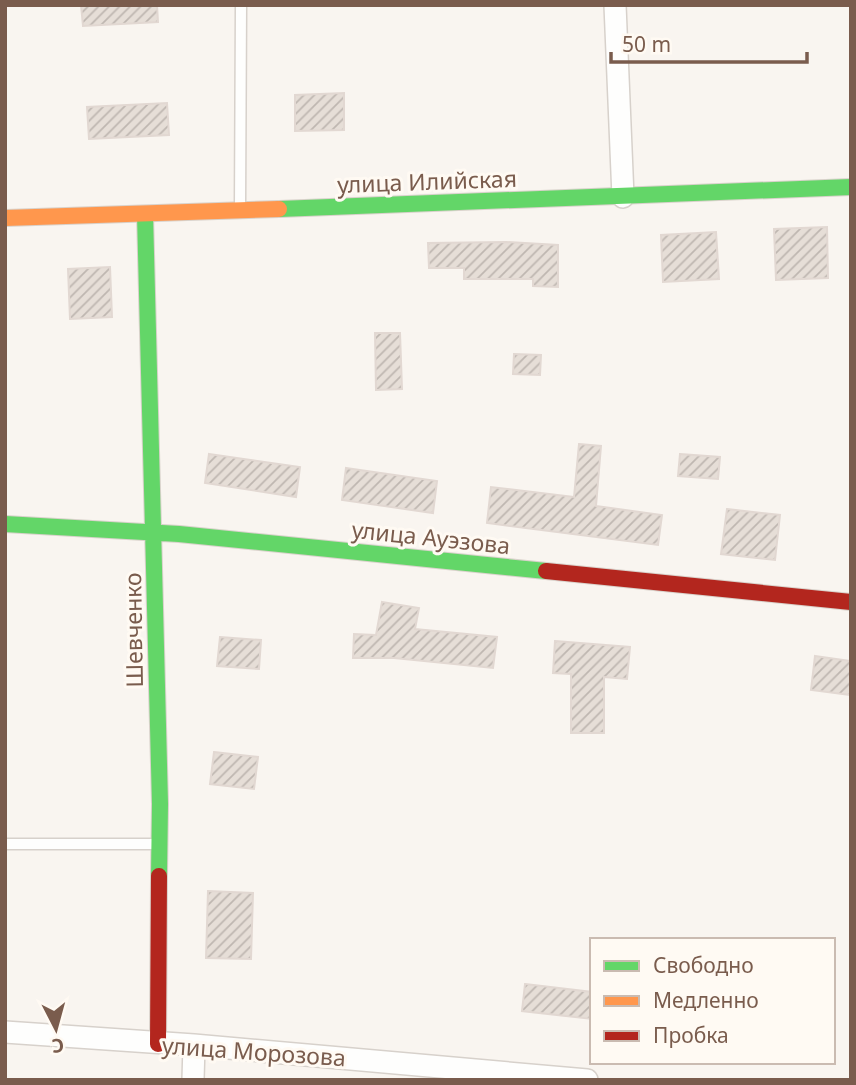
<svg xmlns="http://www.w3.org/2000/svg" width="856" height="1085" viewBox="0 0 856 1085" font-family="'Noto Sans',sans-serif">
<defs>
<pattern id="building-hatch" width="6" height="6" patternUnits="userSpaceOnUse" patternTransform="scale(1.75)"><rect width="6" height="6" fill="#e6ded7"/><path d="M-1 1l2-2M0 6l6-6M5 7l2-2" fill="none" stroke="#bfb7b1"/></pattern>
</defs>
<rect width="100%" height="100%" fill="#f9f5f0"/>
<!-- building -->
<path fill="url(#building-hatch)" stroke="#e2d8d2" stroke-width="2" d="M81,5H157L158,22L83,26Z
M344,93V130L295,131V95Z
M167,103L169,135L89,139L87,107Z
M827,227L828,278L776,280L774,229Z
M716,232L719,279L663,282L661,235Z
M506,242L558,245V287L533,286V279H464V268H429L428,243Z
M110,267L112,317L70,319L68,269Z
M375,333H400L402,389L376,390Z
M514,354L541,355L540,375L513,374Z
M579,444L601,446L596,506L662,515L658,545L487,523L491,487L574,497Z
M209,454L300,467L296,497L205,483Z
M680,454L720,457L718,479L678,476Z
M346,468L437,481L433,513L342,500Z
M727,509L780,515L775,560L721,554Z
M382,602L419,608L415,629L497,637L493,668L394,658H353L354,634L376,635Z
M220,637L261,640L259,669L217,666Z
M555,641L630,647L627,679L604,677V733H571V674L553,673Z
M815,656L851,661V695L811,690Z
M214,752L258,757L254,789L210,784Z
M208,891L253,893L251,959L206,958Z
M525,984L592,992V1019L522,1011Z"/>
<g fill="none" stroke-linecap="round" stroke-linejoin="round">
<!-- lane casing -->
<g stroke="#d7d1cb" stroke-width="13">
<path id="lane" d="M240,207L241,5
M5,844H157"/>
</g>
<!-- street casing -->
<g stroke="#d7d1cb" stroke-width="24">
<path id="street" d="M615,5L623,197
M5,1032L194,1045L587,1080
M193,1080L194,1045"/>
</g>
<!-- fast casing -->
<g stroke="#d9d2cb" stroke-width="18">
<path id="fast" d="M279,209L851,187
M145,214L160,804L159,876
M5,524L179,534L546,571"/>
</g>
<!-- slow casing -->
<g stroke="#d9d2cb" stroke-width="18">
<path id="slow" d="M5,218L279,209"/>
</g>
<!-- jam casing -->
<g stroke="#d9d2cb" stroke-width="18">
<path id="jam" d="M546,571L851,602
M158,1044L159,876"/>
</g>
<!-- lane -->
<use href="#lane" stroke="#fefefd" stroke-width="10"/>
<!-- street -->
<use href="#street" stroke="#fefefd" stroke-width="21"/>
<!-- fast -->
<use href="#fast" stroke="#63d668" stroke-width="16"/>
<!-- slow -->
<use href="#slow" stroke="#ff974d" stroke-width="16"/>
<!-- jam -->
<use href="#jam" stroke="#b3261e" stroke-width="16"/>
</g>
<g text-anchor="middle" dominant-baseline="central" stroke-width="6" stroke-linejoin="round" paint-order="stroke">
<!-- street labels -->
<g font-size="23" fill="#7a5c4d" stroke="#fffaf3">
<text transform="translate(427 181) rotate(-2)">улица Илийская</text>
<text transform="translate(431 537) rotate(6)">улица Ауэзова</text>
<text transform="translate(133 630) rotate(-91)">Шевченко</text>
<text transform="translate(254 1051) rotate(4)">улица Морозова</text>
</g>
</g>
<!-- border -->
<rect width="856" height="1085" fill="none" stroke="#7a5c4d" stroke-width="14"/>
<!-- legend -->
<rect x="590" y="938" width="245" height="126" fill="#fffaf3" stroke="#cabbb1" stroke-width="2"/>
<rect x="604" y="961" width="35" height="10" fill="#63d668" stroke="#cabbb1" stroke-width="2"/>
<text x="653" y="973" font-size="21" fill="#7a5c4d">Свободно</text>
<rect x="604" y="996" width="35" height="10" fill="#ff974d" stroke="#cabbb1" stroke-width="2"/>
<text x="653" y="1008" font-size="21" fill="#7a5c4d">Медленно</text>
<rect x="604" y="1031" width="35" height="10" fill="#b3261e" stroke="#cabbb1" stroke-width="2"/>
<text x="653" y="1043" font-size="21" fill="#7a5c4d">Пробка</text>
<!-- north arrow -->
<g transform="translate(56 1029) rotate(174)" stroke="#fffaf3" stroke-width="5" paint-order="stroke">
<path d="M0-5L12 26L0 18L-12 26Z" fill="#7a5c4d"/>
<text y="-10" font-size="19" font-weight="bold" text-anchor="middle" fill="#7a5c4d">С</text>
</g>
<!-- scale -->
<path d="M611 52v10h196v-10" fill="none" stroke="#7a5c4d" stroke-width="3.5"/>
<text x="622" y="52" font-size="21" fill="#7a5c4d" stroke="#fffaf3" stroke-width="5" paint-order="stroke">50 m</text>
</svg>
